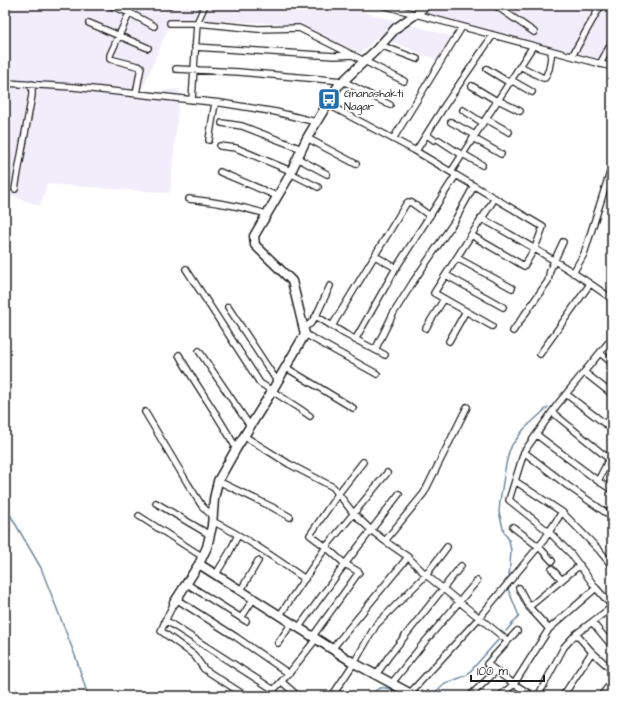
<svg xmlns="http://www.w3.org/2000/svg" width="617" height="701" viewBox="0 0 617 701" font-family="'Architects Daughter',sans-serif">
<rect width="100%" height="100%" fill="#fff"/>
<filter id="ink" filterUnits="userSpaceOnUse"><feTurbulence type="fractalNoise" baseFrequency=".025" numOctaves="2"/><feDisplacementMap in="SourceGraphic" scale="8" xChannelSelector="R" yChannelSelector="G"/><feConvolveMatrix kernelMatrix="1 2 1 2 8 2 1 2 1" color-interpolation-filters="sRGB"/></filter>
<g filter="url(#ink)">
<!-- built -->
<path fill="#f2edfb" d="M5,5H338L451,36L437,60L379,36L361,53L288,24L172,19L141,92L180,89L170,193L47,184L40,206L5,193Z
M402,5H612V63L457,22Z"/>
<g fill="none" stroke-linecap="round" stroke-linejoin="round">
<!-- stream -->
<path stroke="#6d89a4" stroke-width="1.5" d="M5,506L41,568L76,658L88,696
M509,577L511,551L509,540L504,532L499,512L500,501L506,464L509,452L512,445L524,429L548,407
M506,631L519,616L508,589
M372,696C379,680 394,691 404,696
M430,696L445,684L467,675L499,639"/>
<!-- street casing -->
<g stroke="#1c1c1c" stroke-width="8">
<path id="street" d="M109,5L130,13L154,26
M133,5L110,55V59L141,67L136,94
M168,5H169
M382,5L612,67
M495,5L534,32
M89,23L148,48
M170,23H197L258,29L299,28L404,81
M380,45L417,59
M195,47L335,56L353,55
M572,56L601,5
M600,64L612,42
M520,66L543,78H545L549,69L552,51
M176,69L239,72L343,81L390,105
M487,69L510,83
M511,80L532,92
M5,83L73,87L221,103L276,112L316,122
M472,86L497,101
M192,100L197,23L205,5
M498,100L520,111
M327,104L414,150L543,227L535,248L524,266L471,235
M463,110L483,123
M486,119L509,132
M451,122L475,135
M222,123L242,126L302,149
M427,135L434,140
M307,138L356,164
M473,138L501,154
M393,139L462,27
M209,140L215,103
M439,140L462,155
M220,146L236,148L291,171
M416,151L445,105L493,35
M463,154L482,165
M297,158L327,174
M220,172L277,196
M451,172L513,77L533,46
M290,173L318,187
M15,189L32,95V84
M189,199C216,202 241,206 266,214
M481,218C526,243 571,269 612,299
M375,256L396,268
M457,258L512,288
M186,269L260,383L300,409L310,416
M573,273L584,254L612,166
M446,275L503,307
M228,307L277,381
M316,316L345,334L385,355
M332,326L406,204L408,202L412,203L430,216
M492,326L434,293L495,198
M304,327L310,324L316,316L330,286
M426,328L444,299
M513,331L548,281L550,270L563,242
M305,334L377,374
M355,340L396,268L456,175
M449,341L466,311
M375,350L393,314L413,282L454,222L474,186
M199,351L250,426
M600,353L612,363
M540,354L590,284
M179,355C197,387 219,416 236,448
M285,367L353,408
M584,372L612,394
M566,394L612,429
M145,412L188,484L202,506L212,516
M552,412L609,459L612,455
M537,435L598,481L612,490
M244,436L289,464L333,487L354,514L371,530L385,541L408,557L426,575L508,641
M524,452L568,486L612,517
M363,462L338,494L310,535L326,547L387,473
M218,481L272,507L290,517
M515,481L562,512L599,550L612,566
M598,481L609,459
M156,503L210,535
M562,512L549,532L571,554L596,588L612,606
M139,516L203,557
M212,521C245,537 275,558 305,579
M513,527L539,547L552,561
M385,541L424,493L467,407
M552,569L562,580
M216,574L229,553L238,535
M187,584L246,621
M519,588L529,607
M241,590L258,561
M176,599L236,637L288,673
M174,603L166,619L161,631L194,655L204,669L246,696
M280,615L326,547L345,564L299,627
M241,618L254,598
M165,620L274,690
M592,622L612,646
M549,629L529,607L580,565
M517,631L487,664L514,684L533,696
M576,634L592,652L612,670
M313,636L359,572L345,564L399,494
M278,643L292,623
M332,649L408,557
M376,675L389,656L461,566
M282,682L298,696
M392,683L423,644L477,581
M410,693L479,618L544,540L549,532L509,500L524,452L557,405L612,338
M268,696L291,671L316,639
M332,696L354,663L376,625L426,575L447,547
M470,696L496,671
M500,696L514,684L549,629L596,588
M538,696L564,647L576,634L612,607
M563,696L592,652
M601,696L608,687"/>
</g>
<!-- secondary casing -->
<g stroke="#1c1c1c" stroke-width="11">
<path id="secondary" d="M199,564L354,663L415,696
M174,603L199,564L207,547L212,526L214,499L218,481L236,449L269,396L305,334L292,281L255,245L254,236L287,180L307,138L338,86L376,50L396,28L416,14L426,5"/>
</g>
<!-- street -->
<use href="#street" stroke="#fff" stroke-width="5.5"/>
<!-- secondary -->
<use href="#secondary" stroke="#fff" stroke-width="8"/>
</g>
</g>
<!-- icons -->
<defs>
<g id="bus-square" transform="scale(1.15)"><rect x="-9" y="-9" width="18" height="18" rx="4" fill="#1f6fb2" stroke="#fff"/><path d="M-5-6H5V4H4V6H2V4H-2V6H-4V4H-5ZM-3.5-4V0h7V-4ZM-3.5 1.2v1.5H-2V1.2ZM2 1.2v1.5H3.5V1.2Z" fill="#fff"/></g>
</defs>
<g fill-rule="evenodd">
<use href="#bus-square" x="329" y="99"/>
</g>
<g text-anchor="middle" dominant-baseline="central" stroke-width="4" stroke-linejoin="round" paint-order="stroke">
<!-- poi labels -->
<g font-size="11" fill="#1c1c1c" stroke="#fff" text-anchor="start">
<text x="344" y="93">Gnanashakti<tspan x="344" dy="13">Nagar</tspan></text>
</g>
</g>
<!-- margin -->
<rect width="617" height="701" fill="none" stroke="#fff" stroke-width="20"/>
<rect x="10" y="10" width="597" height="681" fill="none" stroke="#1c1c1c" stroke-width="1.5" filter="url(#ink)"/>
<!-- scale -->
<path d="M471 675v6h73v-6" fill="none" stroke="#1c1c1c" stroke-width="2"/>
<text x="477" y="675" font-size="12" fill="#1c1c1c" stroke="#ffffff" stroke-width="3" paint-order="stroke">100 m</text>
</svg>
